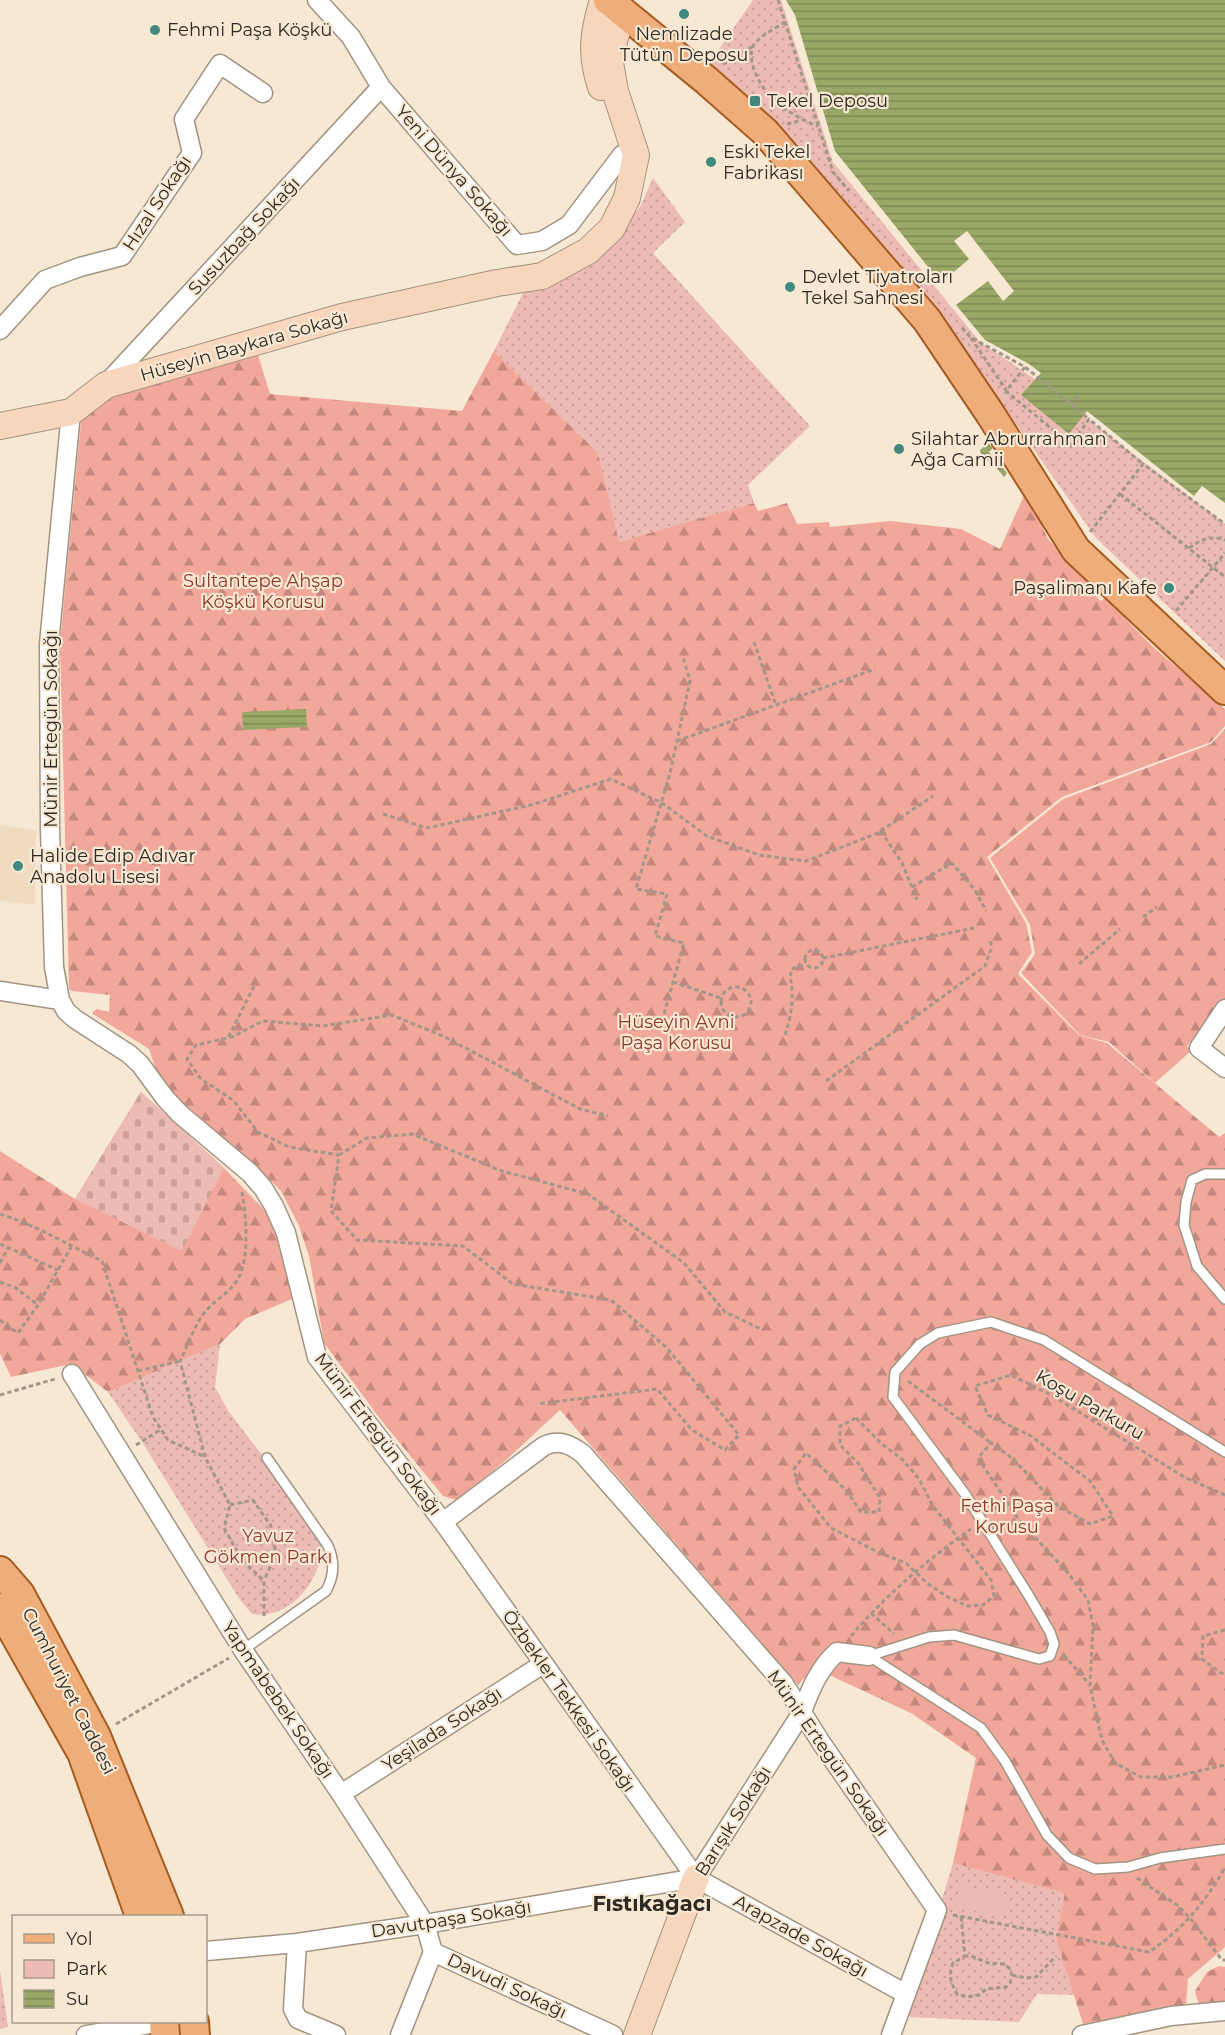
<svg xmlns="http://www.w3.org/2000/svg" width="1225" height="2035" viewBox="0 0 1225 2035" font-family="Montserrat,sans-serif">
<defs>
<pattern id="green-dots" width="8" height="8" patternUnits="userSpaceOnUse" patternTransform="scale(1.5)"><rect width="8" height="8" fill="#ecbbb3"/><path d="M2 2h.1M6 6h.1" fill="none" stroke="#cba19a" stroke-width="1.8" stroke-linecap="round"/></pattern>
<pattern id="forest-firs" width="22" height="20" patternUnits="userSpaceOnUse" patternTransform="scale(1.5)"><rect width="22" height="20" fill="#f2a79b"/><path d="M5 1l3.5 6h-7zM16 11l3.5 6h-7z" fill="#c4887e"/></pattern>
<pattern id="cemetery-stones" width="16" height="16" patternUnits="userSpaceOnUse" patternTransform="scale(1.5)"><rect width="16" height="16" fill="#ecbbb3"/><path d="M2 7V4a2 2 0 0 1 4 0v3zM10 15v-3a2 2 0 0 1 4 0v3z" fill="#cba19a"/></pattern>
<pattern id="water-rules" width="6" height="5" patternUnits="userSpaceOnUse" patternTransform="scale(1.5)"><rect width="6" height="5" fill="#99a867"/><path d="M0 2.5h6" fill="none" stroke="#7d8954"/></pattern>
</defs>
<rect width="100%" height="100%" fill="#f7e8d4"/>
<!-- built -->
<path fill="#f0dbc1" d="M0,825L36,831L35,905L0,901Z"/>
<!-- green -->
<path fill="url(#green-dots)" d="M753,0H781L833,162L980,342L1035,379L1225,524V661L1096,538L935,309L783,134L710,62Z
M653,178L685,222L653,253L810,426L748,485L754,503L618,543L598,453L494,351L524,291L616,234L640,207Z
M220,1344L215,1387L229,1412L315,1524C317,1531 320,1539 321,1547C322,1582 287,1621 252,1614L240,1600L144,1445L108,1392Z
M953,1863L1066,1893L1056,1939L1074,1995L1037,1994L1019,2022L906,2017Z
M0,1970L8,2027L0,2029Z"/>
<!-- forest -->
<path fill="url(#forest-firs)" d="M494,351L598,453L619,542L754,503L758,511L787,503L797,524L829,522L830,527L890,521L961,529L1000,549L1026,491L1048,539L1090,583L1086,588L1101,601L1105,598L1152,646L1225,709V726L1211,742L1062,797L987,857L1026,923L1032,952L1018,974L1079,1035L1107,1043L1219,1137L1225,1133V1947L1188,1979L1186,2005L1083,2024L1056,1939L1065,1893L953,1863L976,1758L911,1713L814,1668L798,1685L560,1410L504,1462L456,1500L443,1496L381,1420L324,1343L309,1256L299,1226L281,1191L252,1162L180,1102L157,1073L149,1049L93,1014V1012L97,1009L109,1012L110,995L71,991L69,988L60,642L81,422L93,404L107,396L258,355L270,394L462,411Z
M1225,729V1001L1187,1046L1191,1051L1155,1083L1109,1042L1080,1035L1021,973L1035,954L1030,925L990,858L1063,799L1211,744Z
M141,1092L224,1168L277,1223L292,1299L245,1319L220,1344L108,1392L71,1364L11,1377L0,1354V1151L75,1199Z
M1219,1966L1225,1967V2003L1199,2006L1195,1991L1207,1972Z"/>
<!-- cemetery -->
<path fill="url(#cemetery-stones)" d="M141,1092L224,1168L182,1251L75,1199Z"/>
<!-- pitch -->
<path fill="#ecbbb3" d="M960,1885L1010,1895L1006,1916L956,1907Z"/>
<!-- water -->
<path fill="url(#water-rules)" d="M786,0H1225V503L1202,486L1194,496L1087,411L1069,434L1021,395L1041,373L1029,364L985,340L956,305L988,281L1003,301L1014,291L967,231L954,241L969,259L941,283L835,151L795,15Z
M988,443L993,448L989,452L1007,473L1004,477L995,466L981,456L980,450Z
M306,709L307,727L243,730L242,712Z"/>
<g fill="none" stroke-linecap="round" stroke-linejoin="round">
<!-- lane casing -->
<g stroke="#a29482" stroke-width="12">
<path id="lane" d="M1225,1174H1205L1192,1180L1186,1202L1184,1225L1197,1266L1225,1299
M243,1650L326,1591C335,1575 335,1560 327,1544L267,1458
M869,1656L929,1637L954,1635L1039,1659L1050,1656L1054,1644L1050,1632L1029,1596L965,1494L893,1397L895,1372L920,1344L938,1333L991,1322L1044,1340L1225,1452
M869,1656L981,1728L1005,1761L1047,1835L1069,1858L1095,1869L1128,1867L1160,1858L1225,1849"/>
</g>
<!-- street casing -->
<g stroke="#a29482" stroke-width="21">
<path id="street" d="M317,0L351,37L381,87L517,245L542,241L569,225L622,155H636
M0,330L45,280L80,267L122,256L192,153L184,119L220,64L263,93
M107,383L381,87
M71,412L49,644L50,829L54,967L60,1000L66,1011L75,1019L129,1054L140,1064L165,1098L180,1114L250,1173L263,1188L274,1206L286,1233L317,1357L443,1522L544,1446C559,1439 570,1444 583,1454L784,1684L822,1744L937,1910L891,2035
M0,991L60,1000
M1225,1009L1199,1048L1225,1068
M72,1374L243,1650L341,1794L425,1924L433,1952L400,2035
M443,1522L696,1878L906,1994
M341,1794L543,1664
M696,1878L801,1714C810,1691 818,1669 837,1652L869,1656
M297,1943L293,2009L298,2019L336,2035
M206,1951L297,1943L425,1924L696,1878
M433,1952L613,2035
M86,2035L162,2022
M1082,2035L1171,2016L1225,2011"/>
</g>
<!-- secondary casing -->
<g stroke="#a29482" stroke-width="28">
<path id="secondary" d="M601,87C590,54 593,33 603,0
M0,426L71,412L106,385L342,317L497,283L542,276L588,251L612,228L627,198L636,155L615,91L610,63L615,37L624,12
M637,2035L696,1878"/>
</g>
<!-- primary casing -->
<g stroke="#a55c21" stroke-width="32">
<path id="primary" d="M608,0L706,80L765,132L927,320L991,415L1076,550L1225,690
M0,1571L20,1594L96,1736L169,1916
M0,1608L82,1753L140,1916
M164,2022L165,2035
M194,2022L195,2035"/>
</g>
<!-- path -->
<path stroke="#a29788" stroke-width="3" stroke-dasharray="4.5 3" stroke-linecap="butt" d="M778,0L833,172L849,191
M785,22C775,29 756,37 752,49C750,57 752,64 755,72C766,100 792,116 818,126
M723,64L752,47
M787,124L802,120
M962,328L970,337L1025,367L1089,419
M971,338L1006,390
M1025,367L1006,391L1071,445L1089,419L1143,464
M1073,406L1077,400L1076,394
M1120,494L1225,577
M1090,532L1143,464L1225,524
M1189,548C1200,540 1211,535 1225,540
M1176,611L1225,553
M754,642L776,705
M677,741L875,669
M383,814L427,828L531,805L611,779L662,803L707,836L759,855L806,861L878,833L933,796
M881,831L902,863L917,900
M912,887L952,863L975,890L986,911
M1143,917L1157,907
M805 959a9 9 0 1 1 18 0a9 9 0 1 1-18 0Z
M823,958L974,928
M1079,964L1120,929
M673,982L721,998
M254,986L228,1038L196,1045L187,1059L201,1079L233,1100L258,1132L289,1147L339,1155L331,1211L357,1240L463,1246L513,1284L611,1300L666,1347L739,1435L725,1450L692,1430L657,1389L537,1404
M721 1002a15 15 0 1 1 30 0a15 15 0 1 1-30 0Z
M662,1021L684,943L655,936L667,894L636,889L670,773L690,681L683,657
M785,1035C789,1022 793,1008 792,994C792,985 790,979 791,969L806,964
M230,1038L263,1021L323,1026L392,1015L445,1037L580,1109L608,1116
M826,1081L985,966L991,949V938
M339,1155L367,1138L412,1134L502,1171L588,1194L684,1263L725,1312L763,1330
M242,1192C246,1215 250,1258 238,1279C230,1292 215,1300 205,1312C195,1324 187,1347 180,1361L205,1457L230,1505L224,1528L242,1560L264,1581V1617
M0,1214C36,1225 68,1245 102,1261L153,1417L168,1440L205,1457
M0,1244L58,1270
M0,1263L8,1248
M0,1282L16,1288L38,1305
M0,1320L18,1333L38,1305L71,1247
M138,1371L180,1361
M908,1381L991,1443
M0,1395L55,1379
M856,1418L882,1444L903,1460L919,1479L933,1506L991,1580L994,1596L983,1605L967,1606L946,1596L927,1583L906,1563L880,1553L831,1528L798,1487L794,1469L806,1453L846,1490L861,1512H879L880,1498L858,1463L840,1445V1426Z
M136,1445L160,1430
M1225,1495L1186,1478L1053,1396L1011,1375L975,1386L988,1415L1031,1436L1090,1481L1113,1516L1090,1524L1058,1506L1012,1458L991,1443L978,1458L1019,1520L1069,1574L1088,1600L1093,1625L1090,1686L1102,1740L1115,1763L1141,1777H1172L1225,1765
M230,1505L253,1500L271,1526L276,1555L264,1580
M871,1613L894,1634
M1225,1630L1203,1636L1202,1659L1221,1673L1225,1674
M851,1636C885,1596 927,1560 971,1529
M1064,1655L1089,1684
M116,1724L229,1658
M1137,1878L1177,1905L1190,1918L1222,1960H1225
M953,1915L1149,1952C1182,1930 1206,1902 1225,1867
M961,1917L965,1956L953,1963C948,1976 951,1983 957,1994L967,1997L979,1995L986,1989L1006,1987L1010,1983L1012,1975L1009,1968L1004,1964L988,1963L971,1956H965
M1012,1975L1026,1978L1036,1977L1056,1956"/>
<!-- lane -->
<use href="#lane" stroke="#fff" stroke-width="9"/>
<!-- street -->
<use href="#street" stroke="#fff" stroke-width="18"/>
<!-- secondary -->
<use href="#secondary" stroke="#f7d6bc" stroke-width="26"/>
<!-- primary -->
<use href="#primary" stroke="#efad7a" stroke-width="28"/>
</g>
<!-- markers -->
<g fill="#418881" stroke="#f7e8d4" stroke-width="2">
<circle cx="684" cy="14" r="6"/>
<circle cx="155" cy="30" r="6"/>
<rect x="749" y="95" width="12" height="12" rx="3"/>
<circle cx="711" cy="162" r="6"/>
<circle cx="790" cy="287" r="6"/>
<circle cx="899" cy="449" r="6"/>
<circle cx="1169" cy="588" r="6"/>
<circle cx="18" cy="866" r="6"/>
</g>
<g text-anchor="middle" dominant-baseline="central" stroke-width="4.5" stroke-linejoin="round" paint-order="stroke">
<!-- poi labels -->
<g font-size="18" fill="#2e2921" stroke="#f7e8d4" text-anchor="start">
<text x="167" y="30">Fehmi Paşa Köşkü</text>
<text x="684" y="34" text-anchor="middle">Nemlizade<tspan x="684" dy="21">Tütün Deposu</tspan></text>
<text x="767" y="101">Tekel Deposu</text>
<text x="723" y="152">Eski Tekel<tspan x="723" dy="21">Fabrikası</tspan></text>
<text x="802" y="277">Devlet Tiyatroları<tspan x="802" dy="21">Tekel Sahnesi</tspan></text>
<text x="911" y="439">Silahtar Abrurrahman<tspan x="911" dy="21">Ağa Camii</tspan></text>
<text x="1157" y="588" text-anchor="end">Paşalimanı Kafe</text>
<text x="30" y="856">Halide Edip Adıvar<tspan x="30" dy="21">Anadolu Lisesi</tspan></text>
</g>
<!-- street labels -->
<g font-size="18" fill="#2e2921" stroke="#f7e8d4">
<text transform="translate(454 171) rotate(49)">Yeni Dünya Sokağı</text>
<text transform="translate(157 203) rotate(-57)">Hızal Sokağı</text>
<text transform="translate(244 236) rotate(-47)">Susuzbağ Sokağı</text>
<text transform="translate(244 346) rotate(-16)">Hüseyin Baykara Sokağı</text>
<text transform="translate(51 729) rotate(-90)">Münir Ertegün Sokağı</text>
<text transform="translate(1090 1405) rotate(30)">Koşu Parkuru</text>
<text transform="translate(378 1434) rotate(53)">Münir Ertegün Sokağı</text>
<text transform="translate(69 1691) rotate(63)">Cumhuriyet Caddesi</text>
<text transform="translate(278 1700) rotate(56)">Yapmabebek Sokağı</text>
<text transform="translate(569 1701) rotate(55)">Özbekler Tekkesi Sokağı</text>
<text transform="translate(442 1729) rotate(-33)">Yeşilada Sokağı</text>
<text transform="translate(828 1753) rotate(55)">Münir Ertegün Sokağı</text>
<text transform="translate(733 1821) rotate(-58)">Barışık Sokağı</text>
<text transform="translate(451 1919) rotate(-9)">Davutpaşa Sokağı</text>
<text transform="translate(801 1936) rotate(29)">Arapzade Sokağı</text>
<text transform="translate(507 1986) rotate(25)">Davudi Sokağı</text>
</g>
<!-- park labels -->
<g font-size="18" fill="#8e372c" stroke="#f7e8d4">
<text x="263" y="581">Sultantepe Ahşap<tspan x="263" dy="21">Köşkü Korusu</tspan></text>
<text x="676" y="1022">Hüseyin Avni<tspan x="676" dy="21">Paşa Korusu</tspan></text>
<text x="1007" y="1506">Fethi Paşa<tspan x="1007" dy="21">Korusu</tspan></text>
<text x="268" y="1536">Yavuz<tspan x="268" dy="21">Gökmen Parkı</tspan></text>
</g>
<!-- quarter labels -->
<g font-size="21" font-weight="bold" fill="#2e2921" stroke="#f7e8d4">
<text x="652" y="1903">Fıstıkağacı</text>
</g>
</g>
<!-- legend -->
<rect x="12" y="1915" width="195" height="108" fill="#f7e8d4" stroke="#a79c8c" stroke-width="1.5"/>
<rect x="24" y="1934" width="30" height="9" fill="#efad7a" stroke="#a79c8c" stroke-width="1.5"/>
<text x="66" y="1945" font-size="18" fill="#2e2921">Yol</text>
<rect x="24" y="1960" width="30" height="18" fill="#ecbbb3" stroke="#a79c8c" stroke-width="1.5"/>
<text x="66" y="1975" font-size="18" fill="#2e2921">Park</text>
<rect x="24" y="1990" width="30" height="18" fill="url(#water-rules)" stroke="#a79c8c" stroke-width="1.5"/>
<text x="66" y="2005" font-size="18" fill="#2e2921">Su</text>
</svg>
